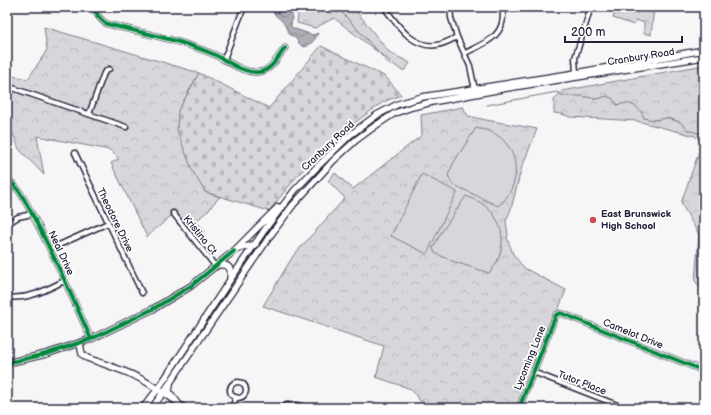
<svg xmlns="http://www.w3.org/2000/svg" width="711" height="415" viewBox="0 0 711 415" font-family="'Balsamiq Sans',sans-serif">
<defs>
<pattern id="forest-crowns" width="20" height="18" patternUnits="userSpaceOnUse"><rect width="20" height="18" fill="#d7d7db"/><path d="M2 6a3 3 0 1 1 6 0M12 15a3 3 0 1 1 6 0" fill="none" stroke="#b8b8bd"/></pattern>
<pattern id="cemetery-stones" width="16" height="16" patternUnits="userSpaceOnUse"><rect width="16" height="16" fill="#d7d7db"/><path d="M2 7V4a2 2 0 0 1 4 0v3zM10 15v-3a2 2 0 0 1 4 0v3z" fill="#b8b8bd"/></pattern>
<pattern id="water-waves" width="16" height="10" patternUnits="userSpaceOnUse"><rect width="16" height="10" fill="#aeaeb7"/><path d="M0 5q4-4 8 0t8 0" fill="none" stroke="#8d8d96"/></pattern>
</defs>
<rect width="100%" height="100%" fill="#f6f6f7"/>
<filter id="ink" filterUnits="userSpaceOnUse"><feTurbulence type="fractalNoise" baseFrequency=".025" numOctaves="2"/><feDisplacementMap in="SourceGraphic" scale="8" xChannelSelector="R" yChannelSelector="G"/><feConvolveMatrix kernelMatrix="1 2 1 2 8 2 1 2 1" color-interpolation-filters="sRGB"/></filter>
<g filter="url(#ink)">
<!-- forest -->
<path fill="url(#forest-crowns)" stroke="#7c7c8b" d="M299,7H353L389,52L410,63L405,70H401L334,18L315,28L297,23Z
M617,7H654L651,35L644,33V23L636,20L634,25L613,18Z
M44,27L199,73L178,111L205,192L220,197L213,204L210,209L196,221L205,231L195,240L172,215L147,237L111,163L119,159L110,150L37,136L44,175L19,149L7,118V75L28,79L47,50Z
M704,65V292L695,281L699,235L681,203L702,143L695,136L637,121L570,117L562,114L554,113V100L562,91Z
M463,107L468,116C491,122 514,124 537,129L521,170L511,209L506,221L508,236L507,238L513,254L524,268L566,290L519,408H496L489,405L487,408H437L420,401L411,389L376,377L384,346L263,306L293,256L345,198L328,181L335,173L353,189L422,135L421,115Z"/>
<!-- cemetery -->
<path fill="url(#cemetery-stones)" stroke="#7c7c8b" d="M321,46L386,77L401,95L383,102L342,132L298,175L269,211L205,192L192,170L177,130L178,111L199,73L269,108Z"/>
<!-- pitch -->
<path fill="#d7d7db" stroke="#7c7c8b" d="M476,128C483,130 490,130 497,135C522,152 521,188 498,206L452,184L448,175L454,162Z
M422,174L457,192L427,254L391,236Z
M466,196C472,199 480,201 485,206C507,223 507,254 489,273L452,261L435,253L433,248L441,233Z"/>
<!-- water -->
<path fill="url(#water-waves)" stroke="#767685" d="M276,7H293L291,25L292,28L313,35L318,33C316,38 314,41 310,44C303,51 298,43 295,37L290,35L283,22L273,13Z"/>
<g fill="none" stroke-linecap="round" stroke-linejoin="round">
<!-- stream -->
<path stroke="#767685" stroke-width="1" d="M337,7L391,66
M487,105L557,92L564,96H581L598,99L607,96L613,99L617,105C630,101 640,106 644,118L653,120L668,118L680,122L688,130L704,135"/>
<!-- minor casing -->
<g stroke="#22223b" stroke-width="7">
<path id="minor" d="M94,7C97,15 99,19 107,24C143,33 180,40 213,54C227,60 243,74 259,72C271,71 278,57 285,48
M384,7C397,24 412,49 437,45C444,44 451,40 457,37
M450,7L451,18L457,37L470,66L475,90
M503,9L531,7
M465,53C486,43 508,35 502,7
M224,59L244,7
M576,73L575,58L591,7
M7,86L126,127
M89,114L104,73L109,69
M75,153L142,293
M7,179C19,187 25,201 32,214C54,254 72,297 91,339
M173,213L216,267
M7,224L18,217L32,214
M50,249L108,223
M7,297C28,300 46,290 64,281
M533,372L625,408
M230 390a8 8 0 1 1 16 0a8 8 0 1 1-16 0Z
M163,393L185,408
M232,408L236,397
M284,408L286,405H298L308,408
M519,408L556,315L561,313L704,371"/>
</g>
<!-- tertiary casing -->
<g stroke="#22223b" stroke-width="8">
<path id="tertiary" d="M7,363L46,354L91,339L153,309L191,286L234,251"/>
</g>
<!-- secondary casing -->
<g stroke="#22223b" stroke-width="8">
<path id="secondary" d="M238,249L256,244
M234,251L278,207
M218,265C228,264 232,267 230,278
M80,344L82,354L87,358C112,367 138,374 160,391
M170,385L169,392L178,403
M143,408L158,389L230,280L268,225L295,190L316,168L350,135L377,115L398,104L422,97L576,73L704,50
M152,408L163,393L272,233L293,205L333,161L356,140L375,126L395,113L412,107L432,102L507,88L704,57"/>
</g>
<!-- minor -->
<use href="#minor" stroke="#fff" stroke-width="4"/>
<!-- tertiary -->
<use href="#tertiary" stroke="#fff" stroke-width="5"/>
<!-- secondary -->
<use href="#secondary" stroke="#fff" stroke-width="5.5"/>
<!-- cycleway casing -->
<g stroke="#fff" stroke-width="6">
<path id="cycleway" d="M94,7C97,15 99,19 107,24C143,33 180,40 213,54C227,60 243,74 259,72C271,71 278,57 285,48
M7,179C19,187 25,201 32,214C54,254 72,297 91,339
M7,363L46,354L91,339L153,309L191,286L234,251
M519,408L556,315L561,313L704,371"/>
</g>
<!-- cycleway -->
<use href="#cycleway" stroke="#00873e" stroke-width="4"/>
</g>
</g>
<!-- markers -->
<circle fill="#d1495b" stroke="#fff" stroke-width="1.5" cx="593" cy="220" r="4"/>
<g text-anchor="middle" dominant-baseline="central" stroke-width="3.5" stroke-linejoin="round" paint-order="stroke">
<!-- street labels -->
<g font-size="10" fill="#22223b" stroke="#fff">
<text transform="translate(641 57) rotate(-9)">Cranbury Road</text>
<text transform="translate(328 146) rotate(-43)">Cranbury Road</text>
<text transform="translate(115 220) rotate(64)">Theodore Drive</text>
<text transform="translate(200 235) rotate(51)">Kristina Ct</text>
<text transform="translate(61 253) rotate(65)">Neal Drive</text>
<text transform="translate(633 334) rotate(22)">Camelot Drive</text>
<text transform="translate(530 358) rotate(-68)">Lycoming Lane</text>
<text transform="translate(582 383) rotate(21)">Tutor Place</text>
</g>
<!-- poi labels -->
<g font-size="10" font-weight="bold" fill="#22223b" stroke="#fff" text-anchor="start">
<text x="601" y="214">East Brunswick<tspan x="601" dy="12">High School</tspan></text>
</g>
</g>
<!-- margin -->
<rect width="711" height="415" fill="none" stroke="#fff" stroke-width="24"/>
<rect x="12" y="12" width="687" height="391" fill="none" stroke="#22223b" stroke-width="1.5" filter="url(#ink)"/>
<!-- scale -->
<path d="M565 36v6h117v-6" fill="none" stroke="#22223b" stroke-width="2"/>
<text x="571" y="36" font-size="12" fill="#22223b" stroke="#ffffff" stroke-width="3" paint-order="stroke">200 m</text>
</svg>
